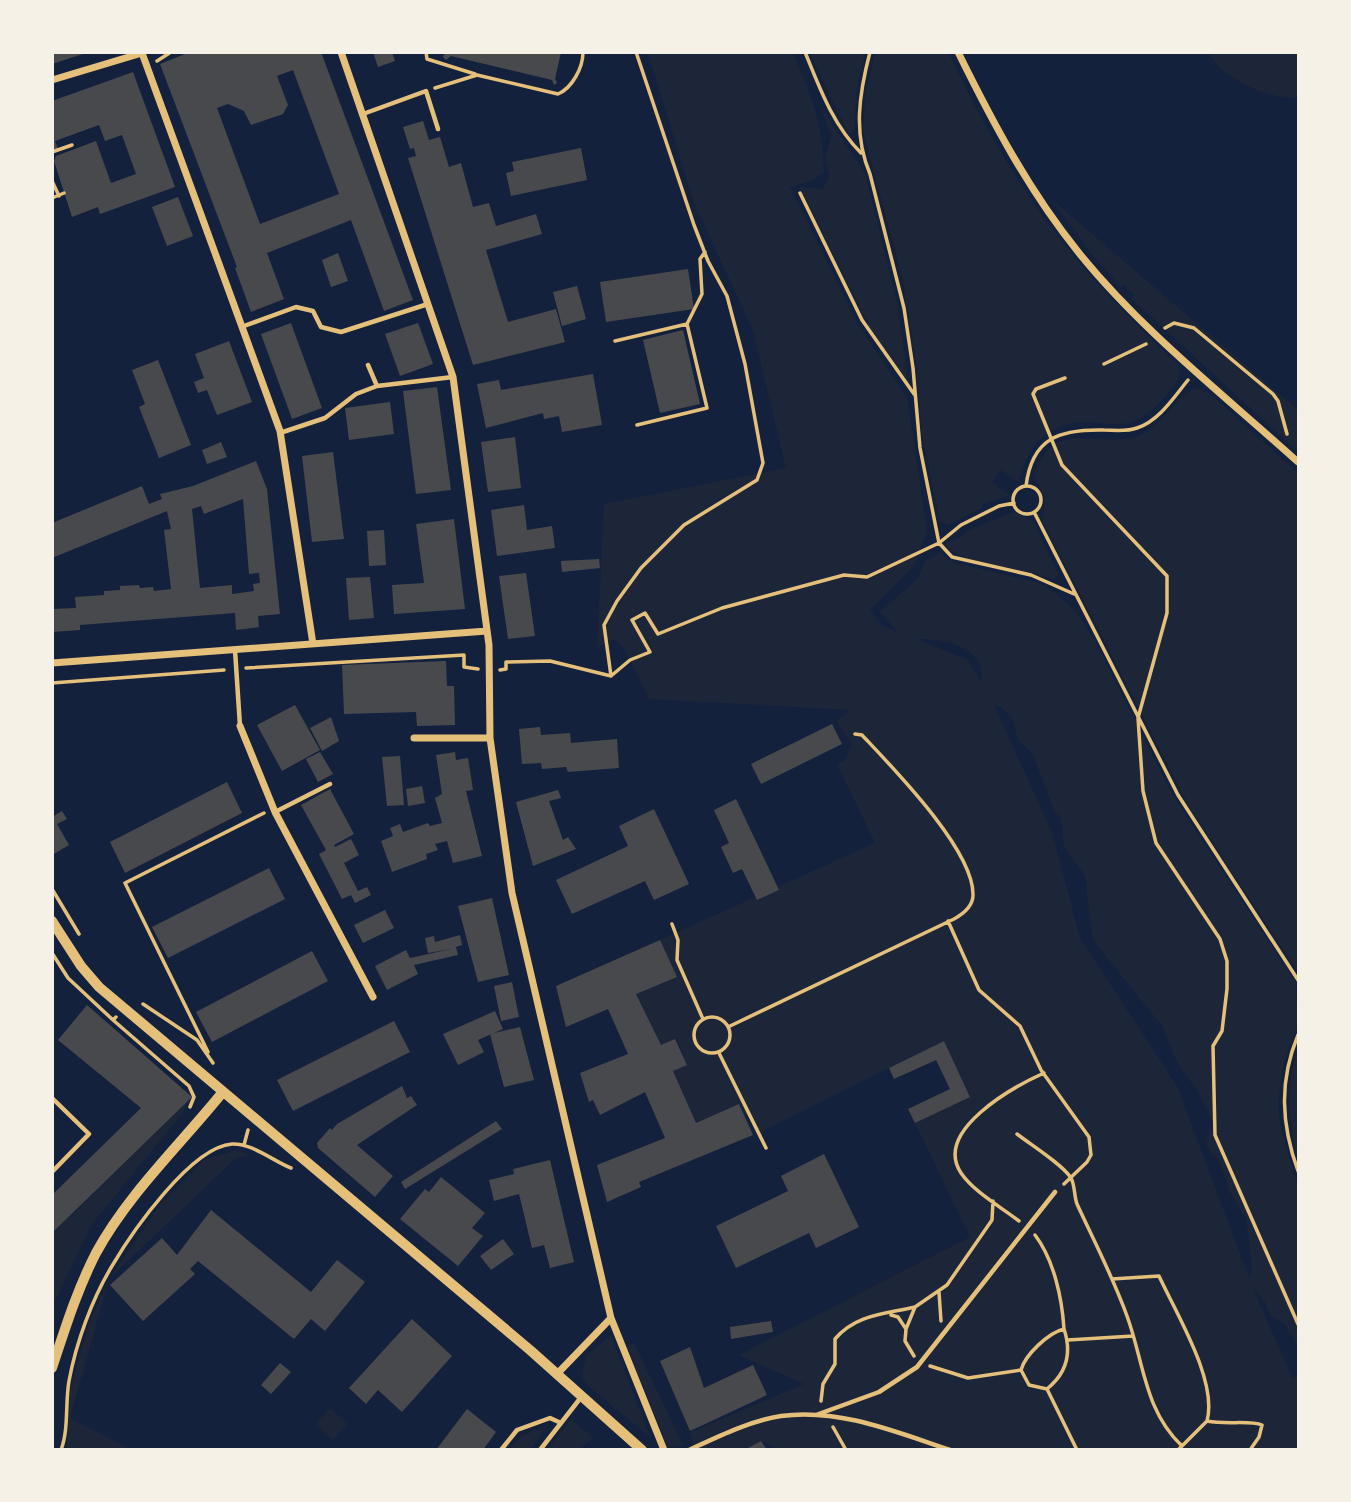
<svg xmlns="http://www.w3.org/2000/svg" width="1351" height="1502" viewBox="0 0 1351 1502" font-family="Merriweather,serif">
<rect width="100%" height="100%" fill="#14213d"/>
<!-- green -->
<path fill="#1d2539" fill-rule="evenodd" d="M648,53H793C811,94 823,125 824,172L811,181L790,187L856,321L907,398L927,530L915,565L870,610L882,626L898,632L880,612L916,580L926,561L940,552L947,559L958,564L1039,583L1052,590L1074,610L1093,637L1172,794L1296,983L1298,1024L1284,1063L1278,1102L1281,1131L1298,1185V1347L1284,1323L1270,1316L1264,1300L1253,1289L1293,1379L1298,1373V1449L780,1450L761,1441L744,1449H696L689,1433L804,1384L739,1355L970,1237L915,1123L970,1096L943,1041L758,1133L739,1104L696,1123L673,1071L687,1064L676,1039L661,1045L636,994L676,977L660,940L875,843L837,764L846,759L852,744L836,721L850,710L649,699L624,648L613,639L597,648L604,504L786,468L753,330L695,206ZM916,639C939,638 989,646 981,681L968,660ZM994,705L1001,707L1012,718L1018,740L1033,754L1055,813L1061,818L1064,846L1085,876L1093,940L1162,1026L1178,1064L1199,1093L1214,1125L1206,1141L1210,1152L1219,1160L1231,1194L1246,1218L1252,1266L1250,1280L1177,1086L1080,938L1052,832Z
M810,53H865L857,88L854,131L848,133Z
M875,53H949C1007,180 1074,269 1177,363C1183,376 1177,382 1169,392C1120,452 1101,405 1053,430C1031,441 1025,461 1018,482L1001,470L992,482L1010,495L983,504L981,508L947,525L940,521L922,434L916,362L903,281L863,130L865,98Z
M1208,53H1298V98C1265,98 1227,81 1208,53Z
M820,105L865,173L897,303L909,386L869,326L800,187L822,189L830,175L825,160L831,136Z
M1050,198L1298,410V452L1131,298L1134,295L1124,284L1121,287L1094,257Z
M1197,388L1213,396L1298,473V972L1191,810L1042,520L1045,499L1034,476C1054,416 1093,448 1134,437C1163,429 1179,390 1197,388Z
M1014,512L1033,521L1059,576L1052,579C1023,566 963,567 944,544L961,537L966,531Z
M1298,1048V1159C1288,1122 1286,1085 1298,1048Z
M192,1097L181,1115L92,1224L53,1305V1233Z
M237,1150L251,1155L236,1158L109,1279L70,1418L131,1449H67L70,1390L88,1326L109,1279L160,1205L204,1160Z
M611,1335L650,1437L587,1385L582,1377L586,1356Z
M634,1343L683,1445L668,1447L627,1347Z
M330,1408L348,1424L333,1440L315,1424Z
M571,1419L593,1438L580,1449H548Z
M547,1426L530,1449H510L521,1436Z"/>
<!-- building -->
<path fill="#48494c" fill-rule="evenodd" d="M52,52H86V53L52,64Z
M190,52H321L413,300L384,311L351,220L267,253L284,299L251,312L235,268L237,267L160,64ZM293,70L339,194L260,224L217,108L228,104L244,111L251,125L283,114L288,105L277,76Z
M373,52H392L395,61L378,67Z
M445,52H561L555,79L557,83L554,85L552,80L451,56L446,60L443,57Z
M133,72L175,187L100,214L98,207L72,217L54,161L56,156L96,141L111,183L136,174L122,135L105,141L99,125L55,141L58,149L52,151V101Z
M423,121L429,140L440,137L449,167L461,163L473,207L489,203L496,226L536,214L542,234L486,250L508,322L556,309L565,342L473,365L408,158L416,156L414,148L410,149L403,127Z
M581,148L587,180L511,196L506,173L514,171L512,162Z
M178,197L193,236L167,246L152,207Z
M338,253L348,281L331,287L322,260Z
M688,269L694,309L606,322L600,282Z
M577,286L586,319L562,326L553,292Z
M291,323L322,408L292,419L261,334Z
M418,323L433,364L400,376L385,334Z
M683,330L700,404L660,413L643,340Z
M229,341L252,402L217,415L207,390L198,393L194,382L204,378L195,354Z
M158,360L191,445L159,458L139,407L145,404L132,370Z
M593,374L602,425L562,432L559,416L544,419L543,413L486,428L477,384L499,380L501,390Z
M437,387L451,490L416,494L403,391Z
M390,402L394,434L349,440L345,408Z
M515,437L521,488L488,492L481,442Z
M221,442L227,457L207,464L202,450Z
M333,452L344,539L312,542L302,456Z
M256,461L267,489L280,614L258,616L259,627L236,630L235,613L80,625V630L52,632V609L76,608L75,597L104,595V591L120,590V586L139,585L140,588L153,587L154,591L171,589L164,530L171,529L167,511L52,558V523L142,486L149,504L162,499L160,494L193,486ZM243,499L249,574L259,573L260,583L253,584L254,591L232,594V585L200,588L192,509L201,506L204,514Z
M524,505L527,530L552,526L555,548L497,556L491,510Z
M454,519L465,609L394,614L392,585L424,583L416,524Z
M384,530L386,565L369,566L367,531Z
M599,559L600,568L562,572L561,561Z
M526,573L535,636L508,639L499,576Z
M370,577L374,618L349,620L346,578Z
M446,661L447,686H454L455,725L417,726L416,712L344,714L342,665Z
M295,705L320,750L282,771L257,725Z
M331,717L339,741L322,751L310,728Z
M832,724L842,744L761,784L751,764Z
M540,727L541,735L570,733L571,743L617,739L619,768L568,772L566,767L542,769L541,763L522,764L519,729Z
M320,752L333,774L318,782L306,759Z
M455,752L456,760L468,758L473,790L466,791L482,856L453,863L447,841L435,844L438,850L426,854L427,859L392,872L381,841L393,836L390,828L400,824L403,832L428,823L430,826L442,823L435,798L442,794L436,755Z
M400,756L404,805L387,806L382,757Z
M227,782L242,813L125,873L110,842Z
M422,786L425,803L408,806L406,789Z
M330,789L354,834L334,845L335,847L351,839L359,855L344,863L358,891L367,887L371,895L355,903L351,895L342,899L319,854L326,850L301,805Z
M558,790L561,798L549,801L563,840L568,837L576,849L533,866L516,802Z
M736,799L779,890L757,900L742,869L733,873L721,847L729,843L714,810Z
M654,809L689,884L654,900L645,881L572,914L556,880L628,846L619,826Z
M62,811L67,819L57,824L69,845L52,855V817Z
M269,868L285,899L168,958L152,927Z
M492,898L509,975L478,982L458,906Z
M385,910L394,928L363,943L354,925Z
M460,935L462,945L456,947L458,955L414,965L418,974L387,990L375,966L406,950L410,958L451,949L428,953L425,938L434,936L435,942Z
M660,940L677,977L636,994L661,1045L675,1039L687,1065L673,1071L696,1123L739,1104L753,1135L639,1182L641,1187L607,1202L597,1165L665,1138L645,1092L600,1115L593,1100L589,1102L580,1073L628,1054L608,1009L566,1027L556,986Z
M312,951L328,981L212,1042L196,1012Z
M512,982L519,1017L501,1021L494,986Z
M87,1005L192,1097L52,1233V1195L141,1108L58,1040Z
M495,1011L503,1029L478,1040L484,1052L458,1065L443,1034Z
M394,1021L410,1052L293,1111L277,1080Z
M520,1027L534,1080L504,1087L490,1034Z
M944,1041L970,1097L915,1123L908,1109L950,1089L936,1060L894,1079L889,1068Z
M402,1086L407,1098L411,1096L417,1105L357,1145L393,1176L375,1197L318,1148L317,1143L330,1128L332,1130L337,1124Z
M496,1121L502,1129L405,1189L401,1182Z
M824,1154L859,1227L816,1248L809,1233L736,1268L716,1226L788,1191L781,1176Z
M550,1160L574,1262L550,1268L544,1245L532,1248L519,1194L494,1201L489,1180L514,1174L513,1169Z
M441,1177L485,1213L472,1228L483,1236L458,1266L400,1219L425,1189L429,1192Z
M211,1210L311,1292L337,1260L365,1282L325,1331L311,1319L294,1339L198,1261L190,1269L195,1274L143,1321L110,1285L162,1238L177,1255Z
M503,1239L514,1254L491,1270L480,1256Z
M412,1319L452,1356L402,1412L378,1390L366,1404L349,1388Z
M771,1321L773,1332L731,1339L730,1327Z
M690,1347L704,1388L753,1365L767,1395L690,1431L660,1361Z
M280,1363L291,1372L271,1394L261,1385Z
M467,1409L496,1432L483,1450H436Z
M761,1441L767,1450H744Z"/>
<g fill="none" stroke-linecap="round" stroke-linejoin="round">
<!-- path -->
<path stroke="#e5c07b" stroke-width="3.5" d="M426,52L427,59L475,74
M805,52C820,89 833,125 861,153
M870,52C859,94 853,134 870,174L904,308L913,368L920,448L939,543L952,557L1031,575L1074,594
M157,61L171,52
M435,88L477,75L558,94C572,88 583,68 583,52
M52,152L72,145
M52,181L59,196
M800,193L862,320L914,394
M52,198L64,193
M687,324L702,294L700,259L705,252
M1165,328L1174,323L1194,328L1273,394L1278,401L1287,434
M615,341L687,324L707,408L637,425
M1104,364L1146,344
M1065,378L1036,389L1033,394L1062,465L1167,576V613L1138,718L1143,791L1156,843L1220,939L1227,961V989L1222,1031L1213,1046L1215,1135L1298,1324
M1026,486C1032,438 1059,429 1104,430C1114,430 1126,432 1137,428C1159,421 1174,397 1188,380
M1013 500a14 14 0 1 1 28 0a14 14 0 1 1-28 0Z
M1034,512L1178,795L1298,980
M246,668L464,655V667L478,669
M500,670L506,669V662L550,661L611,676
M611,676L604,625L617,601L641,568L684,525L757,480L763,463L745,364L727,296L708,261L694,225L636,52
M611,676L630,660L650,652L632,620L645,613L658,634L722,608L844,575L867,577L939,543L961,525L999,506L1014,503
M52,683L224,670
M52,889L79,934
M948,921L979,990L1020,1026L1041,1070L1089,1137L1091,1155L1087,1162L1064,1184
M672,924L678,940L677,960L703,1019
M52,953L68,978L113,1020L116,1017
M143,1004L197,1040L213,1063
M694 1035a18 18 0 1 1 36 0a18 18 0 1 1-36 0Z
M113,1020L189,1086L194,1097L190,1107
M728,1027L954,919C963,914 973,907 973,895C974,850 892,767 862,735L855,734
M1298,1035C1279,1081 1281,1124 1298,1171
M208,1052L125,883L264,813
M719,1053L766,1148
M1017,1134C1031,1145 1062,1164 1071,1178C1075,1185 1074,1196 1077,1204C1094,1241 1113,1277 1127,1316C1144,1362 1144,1410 1182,1446
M244,1145L248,1130
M1019,1221C1001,1207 974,1192 961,1173C933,1131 1013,1087 1044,1073
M1035,1235C1054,1260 1062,1298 1064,1329
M1112,1279L1159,1276C1176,1313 1218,1381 1207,1421L1178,1450
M939,1292L941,1321
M891,1315L898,1317L906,1329
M1068,1340L1133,1336
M914,1356L905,1341L906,1329L915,1307L947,1285L992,1220L993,1201
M930,1366L968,1378L1021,1370L1029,1385L1047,1389L1077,1450
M1021,1370C1025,1355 1048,1333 1064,1329C1072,1353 1067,1373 1047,1389
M821,1401L823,1384L835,1364V1339C856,1314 886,1314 915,1307
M1207,1421C1226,1425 1250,1420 1262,1425L1259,1437L1250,1450
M833,1427L846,1450
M61,1450C69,1429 65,1403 69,1381C76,1343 92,1299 112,1266C132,1232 191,1147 232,1144C252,1143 273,1161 291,1168"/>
<!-- service -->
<path stroke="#e5c07b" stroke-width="4.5" d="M363,114L426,91L438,129
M244,326L296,307L313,311L321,327L341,332L428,304
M368,365L377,386
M280,433L325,418L356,394L377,386L453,377
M235,650L240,726
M275,812L330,784
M52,1098L89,1134L52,1172
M816,1415L879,1392L917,1367L1055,1192
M501,1450L517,1430L550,1418L561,1423
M540,1450L582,1396
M689,1450C717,1437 749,1421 781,1416C839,1408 896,1432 950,1450"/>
<!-- minor -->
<path stroke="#e5c07b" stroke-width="7" d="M341,52L453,377L489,645L490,738L512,893L611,1318L664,1450
M958,52C993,123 1029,191 1079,253C1142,331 1224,395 1298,462
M52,80L142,53L280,431L313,644
M52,663L487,631
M240,726L275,812L373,997
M414,738H490
M557,1374L611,1318"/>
<!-- tertiary -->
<path stroke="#e5c07b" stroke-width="10" d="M52,921L81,966L99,987L530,1350L642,1450
M52,1368C65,1329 77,1290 96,1253C128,1194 180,1145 222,1093"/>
</g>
<!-- border -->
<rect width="1351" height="1502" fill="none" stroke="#f6f1e7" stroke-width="108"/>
</svg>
